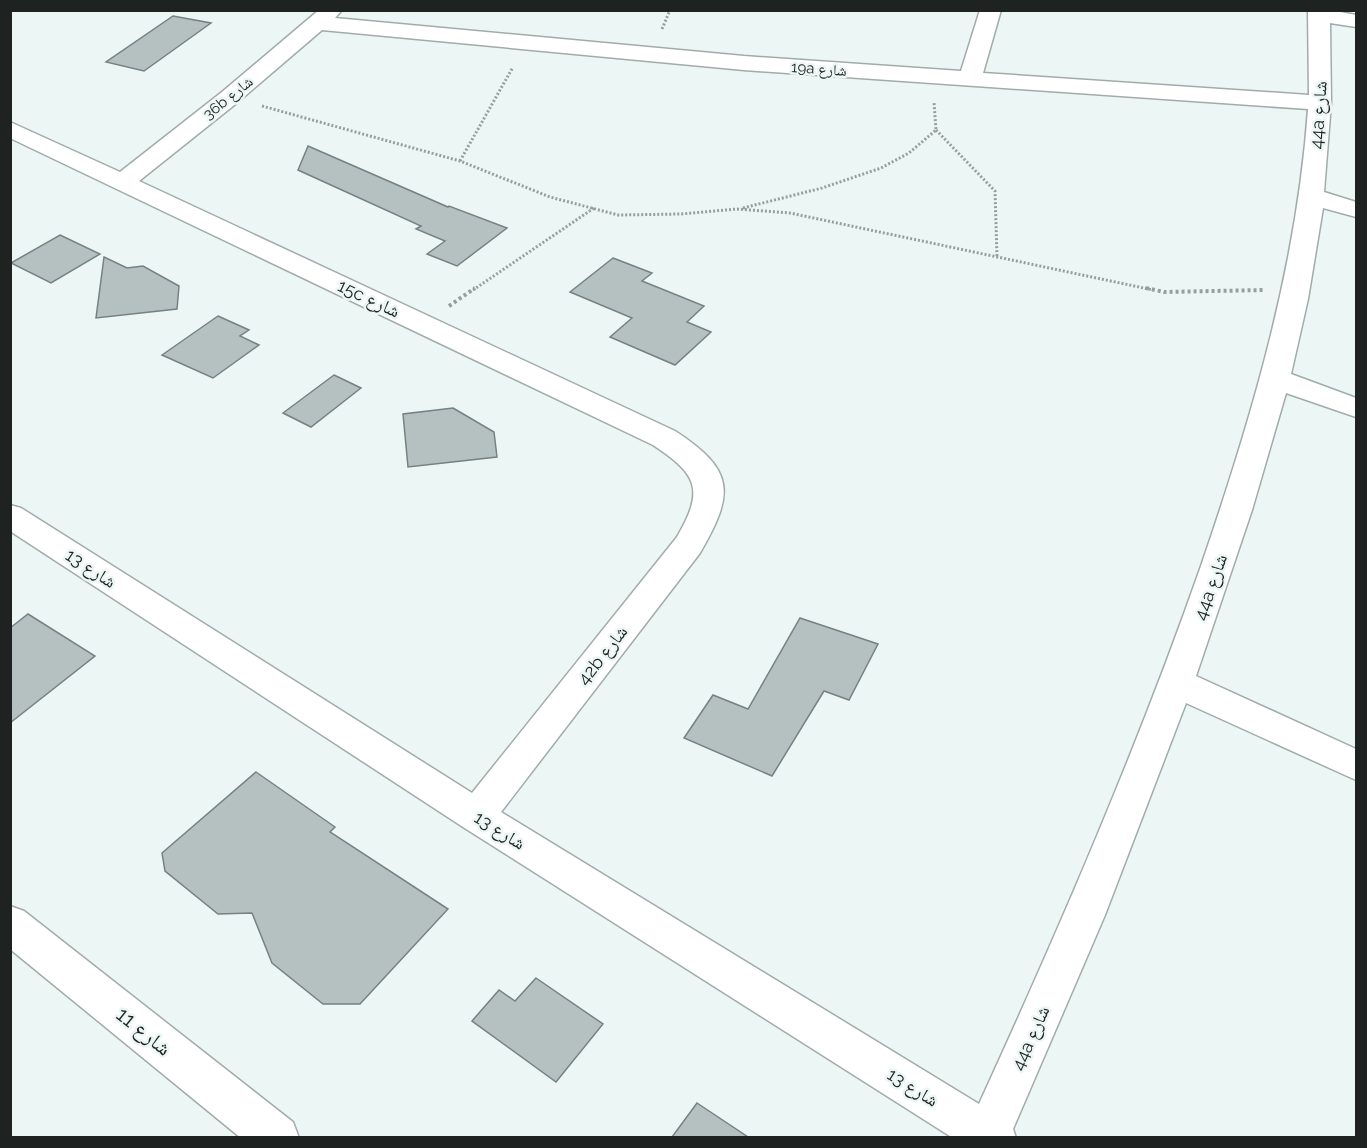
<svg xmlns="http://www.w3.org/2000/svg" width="1367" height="1148" viewBox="0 0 1367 1148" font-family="Raleway,'Noto Naskh Arabic',sans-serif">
<rect width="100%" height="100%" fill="#ecf7f5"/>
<!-- building -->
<path fill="#b5c0c1" stroke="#768181" stroke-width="1.5" d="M173,16L211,23L144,71L106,62Z
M308,146L448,207L449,206L507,228L457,266L427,254L445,241L416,229L421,226L298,170Z
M60,235L100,254L51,283L11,263Z
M104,257L127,268L143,266L179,286L177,309L96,318Z
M613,258L652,273L642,281L704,306L687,322L711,332L675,365L610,337L632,318L570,292Z
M218,316L249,330L240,336L259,345L213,378L162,355Z
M334,375L361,388L311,427L283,413Z
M453,408L494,432L497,457L408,467L403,414Z
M28,614L95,656L10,723V628Z
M800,618L878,644L849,700L824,691L772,776L684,738L713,695L748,709Z
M256,772L335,827L330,832L448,909L360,1004H323L272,963L252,913L218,914L165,871L162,853Z
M536,978L603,1024L556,1082L472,1021L499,990L515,1001Z
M697,1103L748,1137H672Z"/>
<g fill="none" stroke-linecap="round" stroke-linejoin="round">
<!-- minor casing -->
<g stroke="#a1acaa" stroke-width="3">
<path id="minor" d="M319,10H342L335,18L744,56L961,71L980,10H1001L983,73L1309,95L1308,10H1330L1356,15V27L1330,23L1331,103L1324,192L1356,202V217L1323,208L1308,299L1291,374L1356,398V417L1286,393L1252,510L1196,676L1356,749V780L1186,703L1105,915L1013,1129L1016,1138H953L463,827L10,531V505L21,508L472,793L677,537C705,489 697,474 653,445L10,138V122L120,172L222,92ZM322,30L744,70L1308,109C1297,266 1252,417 1201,566C1137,749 1060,927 979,1104L501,812L700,553C735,493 735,470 675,431L139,181L238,102Z
M10,906L24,911L293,1122L299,1138H241L10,949Z"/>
</g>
<!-- path-far1 -->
<path stroke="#979f9e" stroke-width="3" stroke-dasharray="2 2" stroke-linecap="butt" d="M662,29L670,10
M262,106L460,161L550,197L618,215L681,214L737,209L790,213L1153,290
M936,130L995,191L997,257
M460,161L513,67
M743,208L822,188L881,168L909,153L936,130L934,102
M473,290L594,208"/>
<!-- path -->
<path stroke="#979f9e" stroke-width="4" stroke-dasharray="3 3" stroke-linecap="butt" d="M1146,288L1164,292L1264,290
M449,306L475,288"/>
<!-- minor -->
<use href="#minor" fill="#fff" fill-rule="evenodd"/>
</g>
<g text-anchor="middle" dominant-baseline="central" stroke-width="5" stroke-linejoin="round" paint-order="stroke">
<!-- far-street labels -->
<g font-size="15" fill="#1e2221" stroke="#ecf7f5">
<text transform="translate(819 69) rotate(4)">19a شارع</text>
<text transform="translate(228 98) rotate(-39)">36b شارع</text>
</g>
<!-- street labels -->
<g font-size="18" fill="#1e2221" stroke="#ecf7f5">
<text transform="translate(1318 115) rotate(-86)">44a شارع</text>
<text transform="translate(369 298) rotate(25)">15c شارع</text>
<text transform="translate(91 568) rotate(33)">شارع 13</text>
<text transform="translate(1210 587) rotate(-71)">44a شارع</text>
<text transform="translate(602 655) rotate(-52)">42b شارع</text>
<text transform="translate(500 830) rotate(32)">شارع 13</text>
<text transform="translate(1030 1038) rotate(-66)">44a شارع</text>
<text transform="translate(913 1087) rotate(32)">شارع 13</text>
</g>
<!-- near-street labels -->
<g font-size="21" fill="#1e2221" stroke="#ecf7f5">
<text transform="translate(144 1031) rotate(39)">شارع 11</text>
</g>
</g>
<!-- border -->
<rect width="1367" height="1148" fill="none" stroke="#1e2221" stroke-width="24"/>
</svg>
